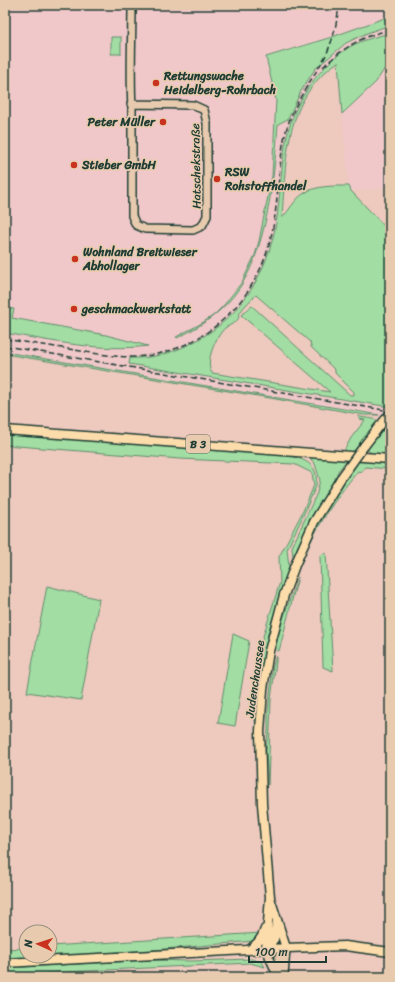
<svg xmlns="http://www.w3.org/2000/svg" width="395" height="982" viewBox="0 0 395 982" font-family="Sriracha,sans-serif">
<rect width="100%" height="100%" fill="#edc9be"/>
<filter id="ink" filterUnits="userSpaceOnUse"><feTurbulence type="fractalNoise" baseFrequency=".025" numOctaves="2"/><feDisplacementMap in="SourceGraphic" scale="8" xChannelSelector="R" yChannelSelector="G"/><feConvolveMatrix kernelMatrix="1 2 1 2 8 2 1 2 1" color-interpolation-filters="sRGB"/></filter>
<g filter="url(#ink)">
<!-- built -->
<path fill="#f0c8c9" d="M5,5H390V16L332,37L266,57L276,100L272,176L259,241L255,255L242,282L224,305L214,315L190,331L176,337L177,338L203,324L225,306L244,282L251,269L261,242L269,201L274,172L278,124L288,119L301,91L315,69L346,43L367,33L390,25V33L369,39L320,73L296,109L287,136L277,216L271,245L260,275L243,302L221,324L195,342L165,354L150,357L130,358L129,364L390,408V417L5,352V333L91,347L134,348L147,345L106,335L12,318L13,309L5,308Z
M385,68L390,70V187L351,191L349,186L342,114L376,82Z"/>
<!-- green -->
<path fill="#a2dda3" stroke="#608d6c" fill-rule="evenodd" d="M390,16V25L367,33L346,43L315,69L301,91L288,119L278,124C276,155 273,184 267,214C254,276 235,310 177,338L176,337L202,323L214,315L224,305L242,282L255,255L259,241L272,176L276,100L266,57L332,37Z
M390,33V70L385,68L376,82L342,114L338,62C284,99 286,159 282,218C289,211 294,200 303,194C316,185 334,186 349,186L351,191L390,232V407L129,364L130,358C156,359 182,350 204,336C247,310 270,265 277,217C281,190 281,162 287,136C294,103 317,69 345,50C357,41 375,37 390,33ZM256,295L310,342L311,347L335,370V373L354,392V395H350L252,306L241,315L330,392L212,373C204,363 216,336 225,328C229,325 235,324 238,319C239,317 239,314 241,311C245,305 251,300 256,295Z
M111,37H121V54H111Z
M5,308L14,309L12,318L106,335L148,346C101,352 52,341 5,333Z
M5,352L379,415H364L270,398L5,354Z
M358,416C365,419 372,417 378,421L353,452L344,451L351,438L365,420L359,419Z
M385,426L390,427V455L371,453L367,449Z
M5,433L268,453C289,456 321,456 316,486L302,518L287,549L289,567L268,633L259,690L256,727L254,713L257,674L262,640L280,582L279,557L303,511L310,495L314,485L312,473L294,464L180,459L5,445Z
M309,457L347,460L338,471L336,477L310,520L293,558L292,547L317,493L320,480L315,464Z
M359,461L390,463V469L365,467L361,472L358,471C335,498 314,531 300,564C286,595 278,630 268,663L284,600L310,537L345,479H346Z
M326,553L333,671L323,667L320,555Z
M298,577L279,651H277C273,640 294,590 298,577Z
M47,586L99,599L81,700L27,692Z
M233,634L249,641L235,726L218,723Z
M276,656V662L271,699L268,785L266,751L268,732V712L273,666Z
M262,933L254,941L154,950L5,959V949L26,948V956H50V946Z
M251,959L262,962L265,967L250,963L5,975V968L150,960L192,961Z"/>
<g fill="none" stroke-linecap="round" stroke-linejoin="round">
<!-- minor casing -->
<g stroke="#1f3d34" stroke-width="10">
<path id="minor" d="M131,104L193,105L204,110L207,123V216L202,226L193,230L145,229L136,225L132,216V108C130,73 132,39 132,5
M266,949L276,973
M277,976L279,956L286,948
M284,977L286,948"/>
</g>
<!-- major casing -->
<g stroke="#1f3d34" stroke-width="11">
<path id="major" d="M5,430L390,459
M364,446L378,428
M271,901L286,948
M266,949L270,897L262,804L260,731L263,689L269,651L284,595L295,565L314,522L341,478
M266,949L274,939L277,921
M249,950C257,944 262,939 265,929
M5,963L286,948L345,946L390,952"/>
</g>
<!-- minor -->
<use href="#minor" stroke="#e8cbaf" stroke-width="7"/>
<!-- major -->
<use href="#major" stroke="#fddcac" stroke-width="8"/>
<!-- rail -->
<path stroke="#1f3d34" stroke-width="1.5" stroke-dasharray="6 3" stroke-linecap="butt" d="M323,67C344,47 362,36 390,30
M5,339C28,343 51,346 74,350C93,353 113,357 134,357C198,354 252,307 269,245C279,209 277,171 285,135C292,105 310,83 325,57C333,41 337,23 339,5
M5,346L390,411"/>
<!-- major-bridge casing -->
<g stroke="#1f3d34" stroke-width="11" stroke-linecap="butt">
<path id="major-bridge" d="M378,428L390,414
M341,478L364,446"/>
</g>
<!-- major-bridge -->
<use href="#major-bridge" stroke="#fddcac" stroke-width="8"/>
</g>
</g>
<!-- markers -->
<g fill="#c8321e" stroke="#e8cbaf" stroke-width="1.5">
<circle cx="156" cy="83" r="4"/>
<circle cx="163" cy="122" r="4"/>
<circle cx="74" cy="165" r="4"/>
<circle cx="217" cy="179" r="4"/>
<circle cx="75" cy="259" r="4"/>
<circle cx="74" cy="309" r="4"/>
</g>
<g text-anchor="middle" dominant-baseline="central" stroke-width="3.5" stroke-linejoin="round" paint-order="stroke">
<!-- shield labels -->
<rect fill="#e8cbaf" stroke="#5b6859" stroke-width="1" x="186" y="435" width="24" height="18" rx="3"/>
<g font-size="11" font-weight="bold" fill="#1f3d34">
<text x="198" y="444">B 3</text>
</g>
<!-- poi labels -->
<g font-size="12" font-weight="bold" fill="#1f3d34" stroke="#e8cbaf" text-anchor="start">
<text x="164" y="76">Rettungswache<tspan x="164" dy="14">Heidelberg-Rohrbach</tspan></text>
<text x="155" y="122" text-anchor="end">Peter Müller</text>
<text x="82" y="165">Stieber GmbH</text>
<text x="225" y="172">RSW<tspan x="225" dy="14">Rohstoffhandel</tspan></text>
<text x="83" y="252">Wohnland Breitwieser<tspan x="83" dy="14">Abhollager</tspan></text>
<text x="82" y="309">geschmackwerkstatt</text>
</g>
<!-- street labels -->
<g font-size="12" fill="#1f3d34" stroke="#e8cbaf">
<text transform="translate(196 166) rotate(-91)">Hatschekstraße</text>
<text transform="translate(255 679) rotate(-82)">Judenchaussee</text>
</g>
</g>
<!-- margin -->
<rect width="395" height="982" fill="none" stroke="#e8cbaf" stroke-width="20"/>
<rect x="10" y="10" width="375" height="962" fill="none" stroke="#1f3d34" stroke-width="1.5" filter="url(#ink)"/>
<!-- north arrow -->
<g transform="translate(38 944) rotate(273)"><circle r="19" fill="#e8cbaf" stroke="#98927e"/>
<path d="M0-3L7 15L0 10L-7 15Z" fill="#c8321e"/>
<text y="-6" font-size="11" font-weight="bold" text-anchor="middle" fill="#1f3d34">N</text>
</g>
<!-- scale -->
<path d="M249 956v6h77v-6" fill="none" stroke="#1f3d34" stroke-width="2"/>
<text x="255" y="956" font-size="12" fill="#1f3d34" stroke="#e8cbaf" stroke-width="3" paint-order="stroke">100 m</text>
</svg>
